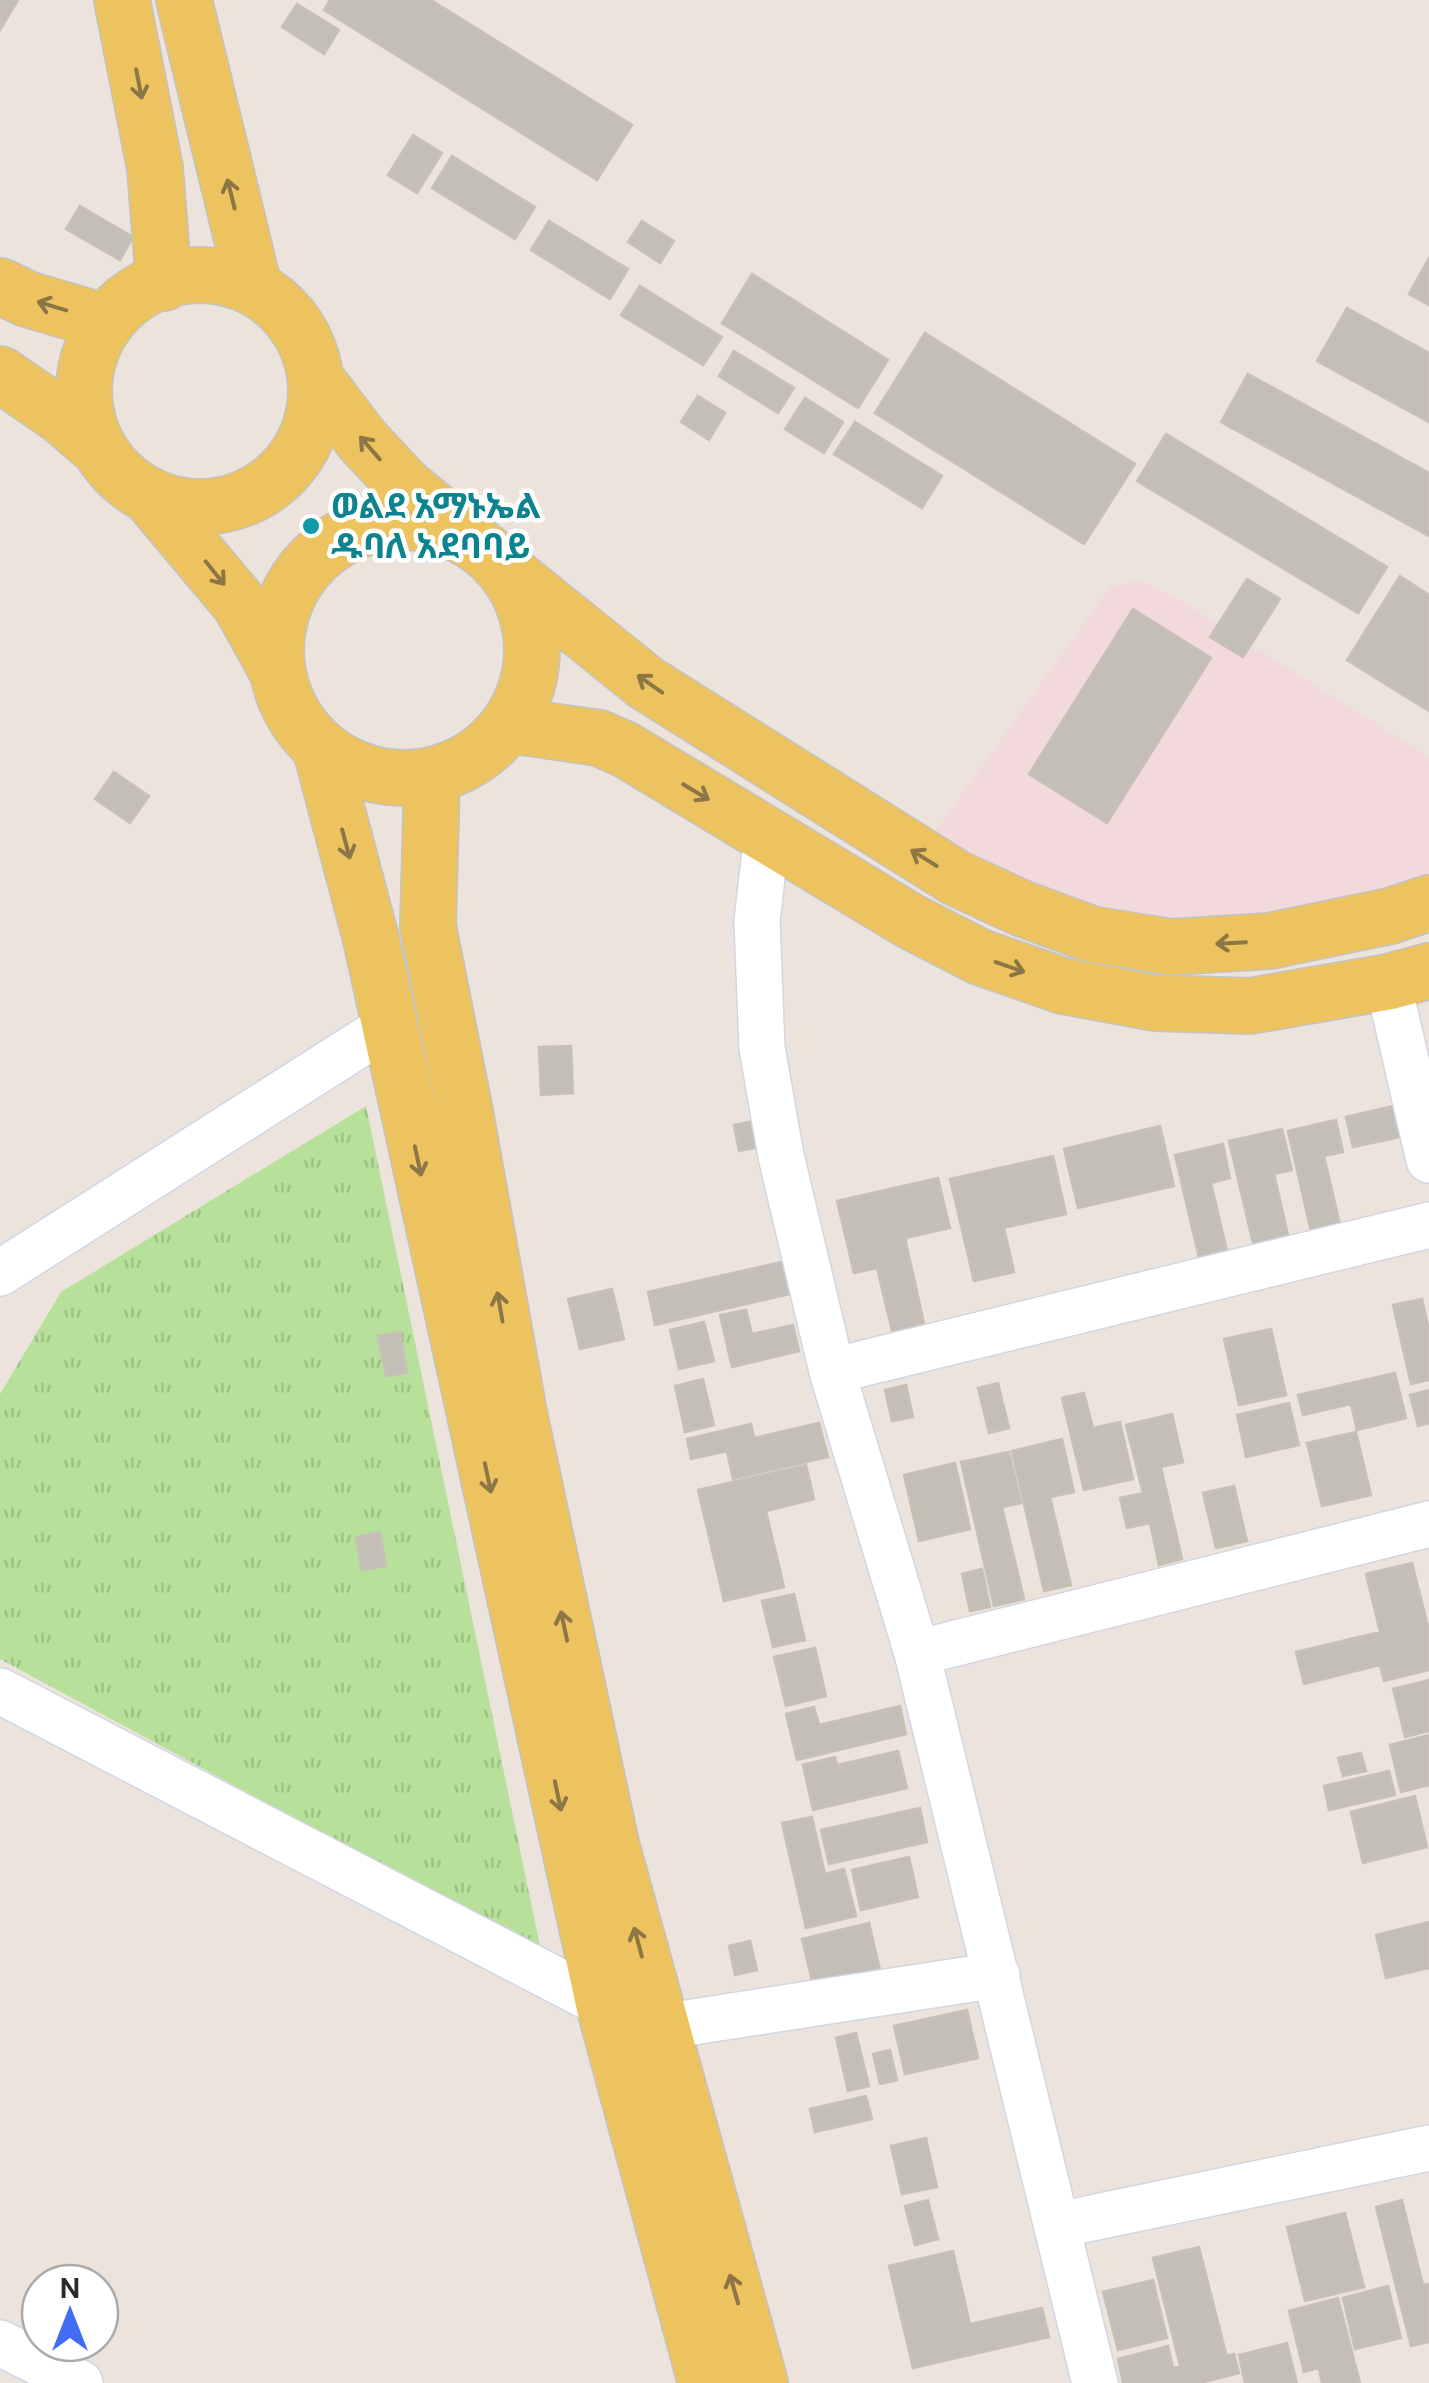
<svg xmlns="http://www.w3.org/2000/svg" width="1429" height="2383" viewBox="0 0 1429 2383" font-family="'DM Sans','Noto Sans Ethiopic',sans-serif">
<defs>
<pattern id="park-tufts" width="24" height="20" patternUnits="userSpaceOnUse" patternTransform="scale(2.5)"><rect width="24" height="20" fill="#b7e19a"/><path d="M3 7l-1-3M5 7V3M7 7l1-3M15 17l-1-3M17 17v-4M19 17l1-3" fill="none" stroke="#9ec185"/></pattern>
</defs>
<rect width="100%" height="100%" fill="#ece4dc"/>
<!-- medical -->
<path fill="#f2dadc" d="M1141,581L1190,606L1429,757V891L1355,911L1108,924L927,843L1111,586Z"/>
<!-- park -->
<path fill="url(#park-tufts)" d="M366,1106L541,1951L0,1659V1394L61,1292Z"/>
<!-- building -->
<path fill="#c4beb9" stroke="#c7c0b6" stroke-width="2.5" d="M0,0H18L0,30Z
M330,0H431L632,125L597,180L324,10Z
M297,4L339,30L324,54L282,27Z
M413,135L442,153L417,193L388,175Z
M452,156L535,207L515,239L432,188Z
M80,206L133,237L120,260L66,229Z
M549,221L628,269L610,299L531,250Z
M642,221L674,241L660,263L628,242Z
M1429,258V305L1409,294Z
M752,274L888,360L858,408L722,323Z
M640,286L722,337L703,365L621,315Z
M1347,308L1429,353V422L1317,361Z
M925,333L1135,464L1084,544L875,413Z
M734,351L794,388L778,413L719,376Z
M1248,374L1429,473V536L1221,422Z
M698,396L725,413L709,440L681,422Z
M805,398L843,422L824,453L785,429Z
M855,422L942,476L922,508L834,454Z
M1166,434L1387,567L1358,613L1137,481Z
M1400,576L1429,595V711L1347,660Z
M1247,579L1280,599L1243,657L1210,637Z
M1133,609L1211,658L1107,823L1029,774Z
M114,772L149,796L130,823L95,799Z
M571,1046L573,1093L541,1095L539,1047Z
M1393,1106L1400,1137L1353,1147L1346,1117Z
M758,1120L764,1146L739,1151L734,1125Z
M1336,1120L1343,1152L1324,1156L1341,1229L1312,1236L1288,1131Z
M1160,1126L1174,1186L1078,1208L1064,1149Z
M1282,1129L1292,1170L1274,1174L1291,1248L1256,1256L1229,1141Z
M1223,1144L1230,1178L1211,1183L1228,1255L1200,1262L1175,1155Z
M1053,1156L1066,1214L1004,1228L1014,1272L974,1281L950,1179Z
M938,1178L950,1228L905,1238L925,1328L893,1335L877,1268L854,1273L837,1201Z
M782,1262L790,1294L655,1325L648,1292Z
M612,1289L624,1339L580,1349L568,1299Z
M1422,1299L1429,1330V1380L1411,1384L1393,1305Z
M746,1310L752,1334L793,1325L799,1351L732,1367L720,1315Z
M704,1322L714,1361L679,1369L670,1330Z
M1271,1329L1286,1395L1239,1405L1224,1339Z
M400,1332L407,1373L386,1376L378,1336Z
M1395,1373L1406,1418L1357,1430L1351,1404L1303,1415L1298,1395Z
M703,1379L714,1425L685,1432L675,1386Z
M998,1383L1009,1428L989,1433L978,1388Z
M906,1385L913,1417L892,1421L885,1390Z
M1429,1390V1423L1418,1426L1410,1395Z
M1084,1393L1093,1428L1120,1422L1133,1479L1084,1490L1062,1398Z
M1289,1403L1299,1445L1246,1457L1237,1415Z
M1172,1414L1183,1462L1161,1467L1182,1559L1159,1565L1150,1523L1127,1528L1120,1498L1143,1493L1126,1425Z
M819,1423L828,1457L733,1479L727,1451L691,1459L687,1439L751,1424L754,1438Z
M1356,1432L1371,1495L1322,1506L1307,1443Z
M1062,1439L1074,1492L1050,1497L1071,1585L1044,1591L1012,1451Z
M1009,1452L1021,1503L1002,1507L1024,1599L994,1606L961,1462Z
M955,1463L970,1529L919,1541L904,1475Z
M806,1465L814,1499L766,1511L784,1587L724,1601L698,1490Z
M1234,1486L1247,1541L1216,1548L1203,1493Z
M380,1532L386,1566L362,1570L356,1537Z
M1412,1563L1429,1630V1670L1384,1681L1380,1665L1304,1684L1296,1652L1380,1632L1366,1574Z
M982,1569L990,1607L970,1611L962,1574Z
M794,1594L805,1640L773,1647L762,1601Z
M815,1648L826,1696L786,1706L774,1657Z
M1429,1680V1731L1405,1737L1393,1689Z
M900,1706L906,1734L797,1760L786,1714L814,1707L819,1725Z
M1429,1735V1785L1401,1792L1390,1745Z
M898,1751L907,1788L813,1810L803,1765L835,1757L837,1765Z
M1361,1753L1366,1771L1343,1776L1338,1758Z
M1389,1771L1395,1795L1329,1810L1324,1786Z
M1415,1796L1427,1847L1363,1863L1351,1812Z
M920,1808L927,1842L829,1864L821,1830Z
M812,1817L825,1874L844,1869L856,1916L806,1928L782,1823Z
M909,1857L918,1897L861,1910L852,1870Z
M1429,1922V1968L1386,1978L1376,1935Z
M869,1923L880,1970L813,1985L802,1939Z
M750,1941L757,1970L735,1975L729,1946Z
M967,2010L978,2058L905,2074L894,2026Z
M856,2033L869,2086L848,2091L836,2038Z
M890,2050L897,2080L880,2084L873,2054Z
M866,2096L872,2119L815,2132L810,2109Z
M926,2138L937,2187L902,2194L891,2146Z
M928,2200L938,2239L915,2245L905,2206Z
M1402,2200L1423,2285L1429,2284V2342L1411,2346L1376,2207Z
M1345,2213L1364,2287L1305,2301L1287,2227Z
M1199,2247L1226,2354L1180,2365L1153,2258Z
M953,2251L970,2324L1042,2308L1049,2337L913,2368L889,2266Z
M1153,2280L1167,2338L1118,2350L1103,2292Z
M1388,2286L1401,2338L1355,2349L1343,2298Z
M1338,2298L1360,2383H1322L1319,2368L1304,2372L1289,2311Z
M1287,2343L1297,2383H1245L1239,2355Z
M1168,2346L1173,2368L1234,2354L1239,2373L1200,2383H1123L1118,2359Z"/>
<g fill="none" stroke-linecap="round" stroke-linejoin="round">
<!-- minor casing -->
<g stroke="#d1d6e2" stroke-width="48">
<path id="minor" d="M767,834L757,921L762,1048L781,1156L832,1371L917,1653L1095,2383
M1388,982L1429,1160
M0,1273L388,1026
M832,1371L1429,1225
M917,1653L1429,1524
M0,1691L604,2005L661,2027L997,1975
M1058,2225L1429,2148
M0,2343L80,2383"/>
</g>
<!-- major casing -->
<g stroke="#c3c3c3" stroke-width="58">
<path id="major" d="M122,0L155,168L164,283
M184,0L254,288
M84 391a116 116 0 1 1 232 0a116 116 0 1 1-232 0Z
M0,286L27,299L105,322
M0,374L61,416L96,446
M318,382L363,441L405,486L461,532
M152,499L240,604L276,669
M276 650a128 128 0 1 1 256 0a128 128 0 1 1-256 0Z
M507,571L646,683L956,878L1021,908L1091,934L1171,947L1269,941L1390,916L1429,903
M509,725L599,738L626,750L910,921L980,957L1063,986L1155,1003L1250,1006L1388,982L1429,971
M321,750L371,939L604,2005L706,2383
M432,777L428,926L465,1112L519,1413L611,1844L760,2383"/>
</g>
<!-- minor -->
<use href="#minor" stroke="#fff" stroke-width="45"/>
<!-- major -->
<use href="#major" stroke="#edc360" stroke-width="55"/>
</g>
<!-- one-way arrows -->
<defs><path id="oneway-shaft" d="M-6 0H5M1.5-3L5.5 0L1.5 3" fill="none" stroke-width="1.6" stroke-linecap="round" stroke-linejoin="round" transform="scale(2.5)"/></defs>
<g stroke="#8c7645">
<use href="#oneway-shaft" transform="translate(139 84) rotate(79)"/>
<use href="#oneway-shaft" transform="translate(231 194) rotate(-104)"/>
<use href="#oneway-shaft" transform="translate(52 306) rotate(-163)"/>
<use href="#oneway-shaft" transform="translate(370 448) rotate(-131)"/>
<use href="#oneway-shaft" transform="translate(215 573) rotate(51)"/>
<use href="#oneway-shaft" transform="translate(650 684) rotate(-145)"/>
<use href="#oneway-shaft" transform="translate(696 792) rotate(31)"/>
<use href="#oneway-shaft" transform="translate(346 844) rotate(75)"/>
<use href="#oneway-shaft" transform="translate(924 858) rotate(-148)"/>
<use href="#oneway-shaft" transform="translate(1231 943) rotate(177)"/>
<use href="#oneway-shaft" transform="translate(1010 967) rotate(19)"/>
<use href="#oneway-shaft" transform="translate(418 1161) rotate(78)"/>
<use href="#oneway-shaft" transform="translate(500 1307) rotate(-100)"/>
<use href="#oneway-shaft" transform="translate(488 1478) rotate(78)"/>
<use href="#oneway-shaft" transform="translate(564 1626) rotate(-102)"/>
<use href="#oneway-shaft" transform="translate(558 1796) rotate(78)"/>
<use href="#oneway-shaft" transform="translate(638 1942) rotate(-105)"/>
<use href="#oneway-shaft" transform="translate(734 2289) rotate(-106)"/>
</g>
<!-- markers -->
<circle fill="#0f9aa8" stroke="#fff" stroke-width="4" cx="311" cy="526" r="10"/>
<g text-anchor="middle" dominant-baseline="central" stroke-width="9" stroke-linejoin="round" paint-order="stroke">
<!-- culture labels -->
<g font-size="35" font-weight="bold" fill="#0d838f" stroke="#fff" text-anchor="start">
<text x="331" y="506">ወልደ አማኑኤል<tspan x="331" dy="40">ዱባለ አደባባይ</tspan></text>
</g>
</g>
<!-- north arrow -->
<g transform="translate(70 2313)"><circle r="48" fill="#ffffff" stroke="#aaaaaa" stroke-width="2.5"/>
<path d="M0-8L18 38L0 25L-18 38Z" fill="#406df5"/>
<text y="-15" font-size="28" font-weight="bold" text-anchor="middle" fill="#2a2a2a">N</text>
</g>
</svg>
